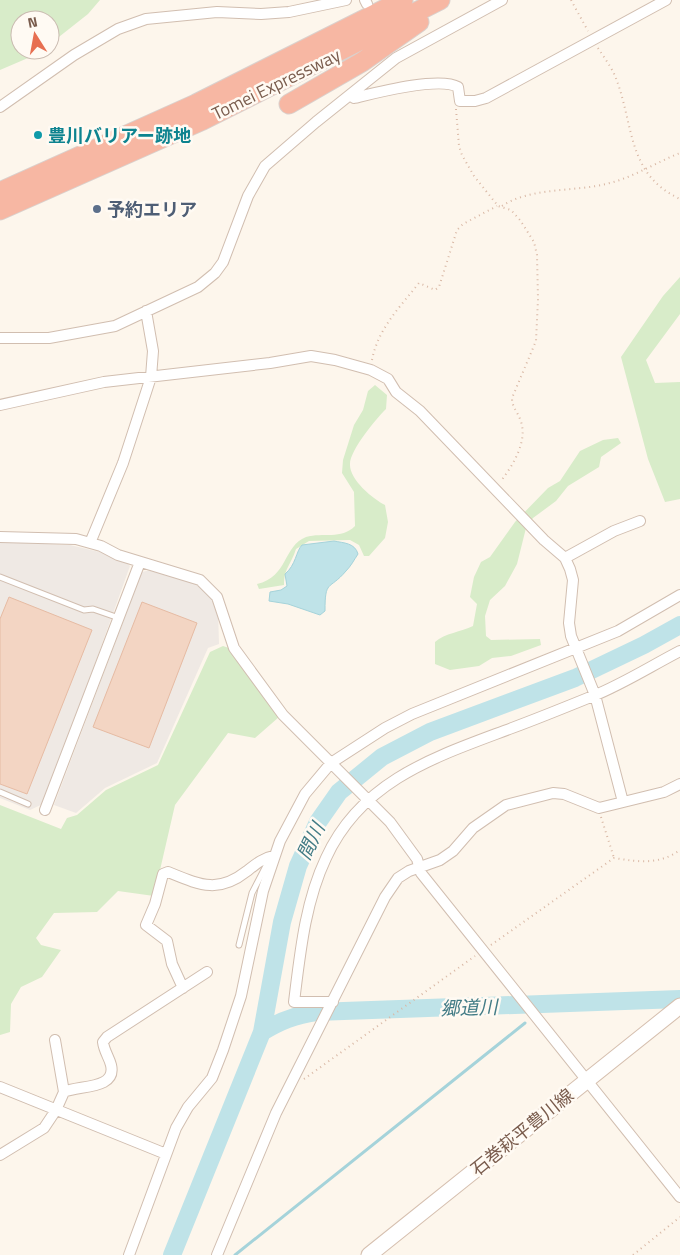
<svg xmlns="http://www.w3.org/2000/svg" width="680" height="1255" viewBox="0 0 680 1255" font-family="'Titillium Web','Noto Sans JP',sans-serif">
<rect width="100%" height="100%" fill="#fdf6ec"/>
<!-- industrial -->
<path fill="#efe9e4" d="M0,542L70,545L108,554L125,561L130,566L45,803L30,810L0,798Z
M154,569L201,585L213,597L218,610L219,644L208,648L157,763L105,788L76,813L54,805L142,572Z"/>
<!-- green -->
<path fill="#d8ecc9" d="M0,0H100L88,14L50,44V20H20V50H42L35,55L0,70Z
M680,277V314L646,360L655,383L680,382V499L665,502L648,459L621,357L663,296Z
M375,385L387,395L386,409C376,419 349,451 350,465C350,480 373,499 385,505L388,522L385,538L369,556H364L359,545L350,540L309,541L296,549C291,565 284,568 284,585L259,589L257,584C288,577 283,546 306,537C323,532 341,540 355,526L354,492L342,473L343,460L354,425L363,410L368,391Z
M618,438L621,443L601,457L599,467L568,486L556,501L533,518L526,528L517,564L505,586L490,600L485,616L486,636L491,640L540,639L541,645L511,656L492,658L479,666L450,670L435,664V642C445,633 461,632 473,626L477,604L470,597L474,577L481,562L490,557L515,522L548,488L560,481L580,451L603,440Z
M223,646L232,649L279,717L255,738L228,733L175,805L154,896L118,891L97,912L54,913L36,938L41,945L61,950L42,977L21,987L11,1004L10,1032L0,1035V805L61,829L67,818L77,815L106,790L158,765L210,652Z"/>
<!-- water -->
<path fill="#bfe3e8" stroke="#a5d3da" d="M334,541C344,543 355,543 358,554C354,560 351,566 346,571C329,591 325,579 325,611L320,615L288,604L269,601L270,592L281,590L287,586L285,574C296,565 296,551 302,545Z"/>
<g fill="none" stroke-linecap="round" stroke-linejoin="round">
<!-- stream -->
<path stroke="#a5d3da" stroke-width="3" d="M235,1255L525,1023"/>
<!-- river -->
<path stroke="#bfe3e8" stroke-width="18" d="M262,1032C280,1021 295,1015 316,1012L680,999
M172,1255L262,1032L282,922L298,866L318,822L339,792L382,757L430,732L575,678L644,645L680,625"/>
</g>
<!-- building -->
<path fill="#f3d5c3" stroke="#e6bba3" d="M9,597L92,630L27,794L0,784V619Z
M142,602L197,623L149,748L93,727Z"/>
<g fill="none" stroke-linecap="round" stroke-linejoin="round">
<!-- lane casing -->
<g stroke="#d1beb0" stroke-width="7">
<path id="lane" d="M0,577L84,610L93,609L119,618
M0,792L28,804
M239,945L252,893L268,862"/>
</g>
<!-- street casing -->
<g stroke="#d1beb0" stroke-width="12">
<path id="street" d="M365,0L367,4
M350,95L354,98C375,93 439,76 458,87L460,101H475L486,98L666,0
M0,107L74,55L118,29L146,19L217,12L261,14L289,12L346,0
M0,338H49L115,326L198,287L215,273L223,262L248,196L265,166L316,122L396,58L502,0
M0,405L104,382L270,363L311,356L335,360L371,370L388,379L396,392L420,411L544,540L565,558L570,569L573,580L569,623L571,636L595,695L623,802
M0,537L76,539L101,546L118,555L200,580L217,597L234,648L283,715L390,822L417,859L421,873L680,1197
M90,543L123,463L151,377L153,351L146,311
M565,558L614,531L640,521
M45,810L140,562
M183,988L172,964L167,941L146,925L155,904L163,874L168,872C200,885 218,894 247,871C256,864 263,858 274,856
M333,1002H294C300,954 305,902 326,858C362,779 438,756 512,728C539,718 566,707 593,696C623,684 651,666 680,651
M0,1087L166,1154
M64,1092C78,1085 117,1090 111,1065C109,1057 104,1051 103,1042L107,1037L207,972
M0,1155L44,1128L56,1110L64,1092L55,1040
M129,1255L176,1128L188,1107L212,1078L223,1050L241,996L263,891L280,841L305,794L331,763L385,728L412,714L618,631L680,595
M217,1255L276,1113L385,897L398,878L409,871L440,860L453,851L473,828L506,805L553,793L564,794L599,808L664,792L680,784"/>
</g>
<!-- secondary casing -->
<g stroke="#d6c0b0" stroke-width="17">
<path id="secondary" d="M369,1255L680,1006"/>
</g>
<!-- highway casing -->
<g stroke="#dad1cd" stroke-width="21">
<path id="highway" d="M289,104L362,62L419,22
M0,192L196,104L403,0
M0,210L203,120L440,0"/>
</g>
<!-- path -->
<path stroke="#d9b8a5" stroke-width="2" stroke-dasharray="1 4" stroke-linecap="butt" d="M571,0L588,31
M598,48C605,59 613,69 617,81C634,128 628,175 680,199
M456,109L459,146L462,155L474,176L498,206L511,210L520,220L534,242L537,255L538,299L536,341L512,398C512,407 517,411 520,419C529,440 513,465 501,481
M502,206C531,187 573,192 606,184C632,178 655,163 680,153
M372,360C378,329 399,308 419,283L435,290L439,287L457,230L463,224L497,206
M601,817L614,858
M491,945L614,858C639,862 659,865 680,850
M304,1079L475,956
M633,1255L680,1217"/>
<!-- lane -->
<use href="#lane" stroke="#fff" stroke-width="5"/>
<!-- street -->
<use href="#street" stroke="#fff" stroke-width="10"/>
<!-- secondary -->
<use href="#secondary" stroke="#fff" stroke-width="15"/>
<!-- highway -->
<use href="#highway" stroke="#f7b7a3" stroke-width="19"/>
</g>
<!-- markers -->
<circle fill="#0f9aa8" stroke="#fffaf3" stroke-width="2" cx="38" cy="135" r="5"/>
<circle fill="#5c6f8a" stroke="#fffaf3" stroke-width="2" cx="97" cy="209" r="5"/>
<g text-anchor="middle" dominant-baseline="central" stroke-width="5" stroke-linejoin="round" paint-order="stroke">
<!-- street labels -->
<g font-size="18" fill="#7a5c4d" stroke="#fffaf3">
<text transform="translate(276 84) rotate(-26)">Tomei Expressway</text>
<text transform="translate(522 1132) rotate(-39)">石巻萩平豊川線</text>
</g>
<!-- culture labels -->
<g font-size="18" font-weight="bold" fill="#0d838f" stroke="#fffaf3" text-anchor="start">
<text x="48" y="135">豊川バリアー跡地</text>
</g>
<!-- service labels -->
<g font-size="18" font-weight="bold" fill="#4e5e75" stroke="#fffaf3" text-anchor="start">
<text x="107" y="209">予約エリア</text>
</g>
<!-- water labels -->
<g font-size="19" font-style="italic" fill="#437c86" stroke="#fffaf3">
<text transform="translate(310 841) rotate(-64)">間川</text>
<text transform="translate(469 1007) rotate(-2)">郷道川</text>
</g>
</g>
<!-- north arrow -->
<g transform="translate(35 35) rotate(349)"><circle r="24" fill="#fffaf3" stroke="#cabbb1"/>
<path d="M0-4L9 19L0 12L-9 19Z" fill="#e76f51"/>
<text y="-8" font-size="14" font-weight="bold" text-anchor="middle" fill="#7a5c4d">N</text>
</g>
</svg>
